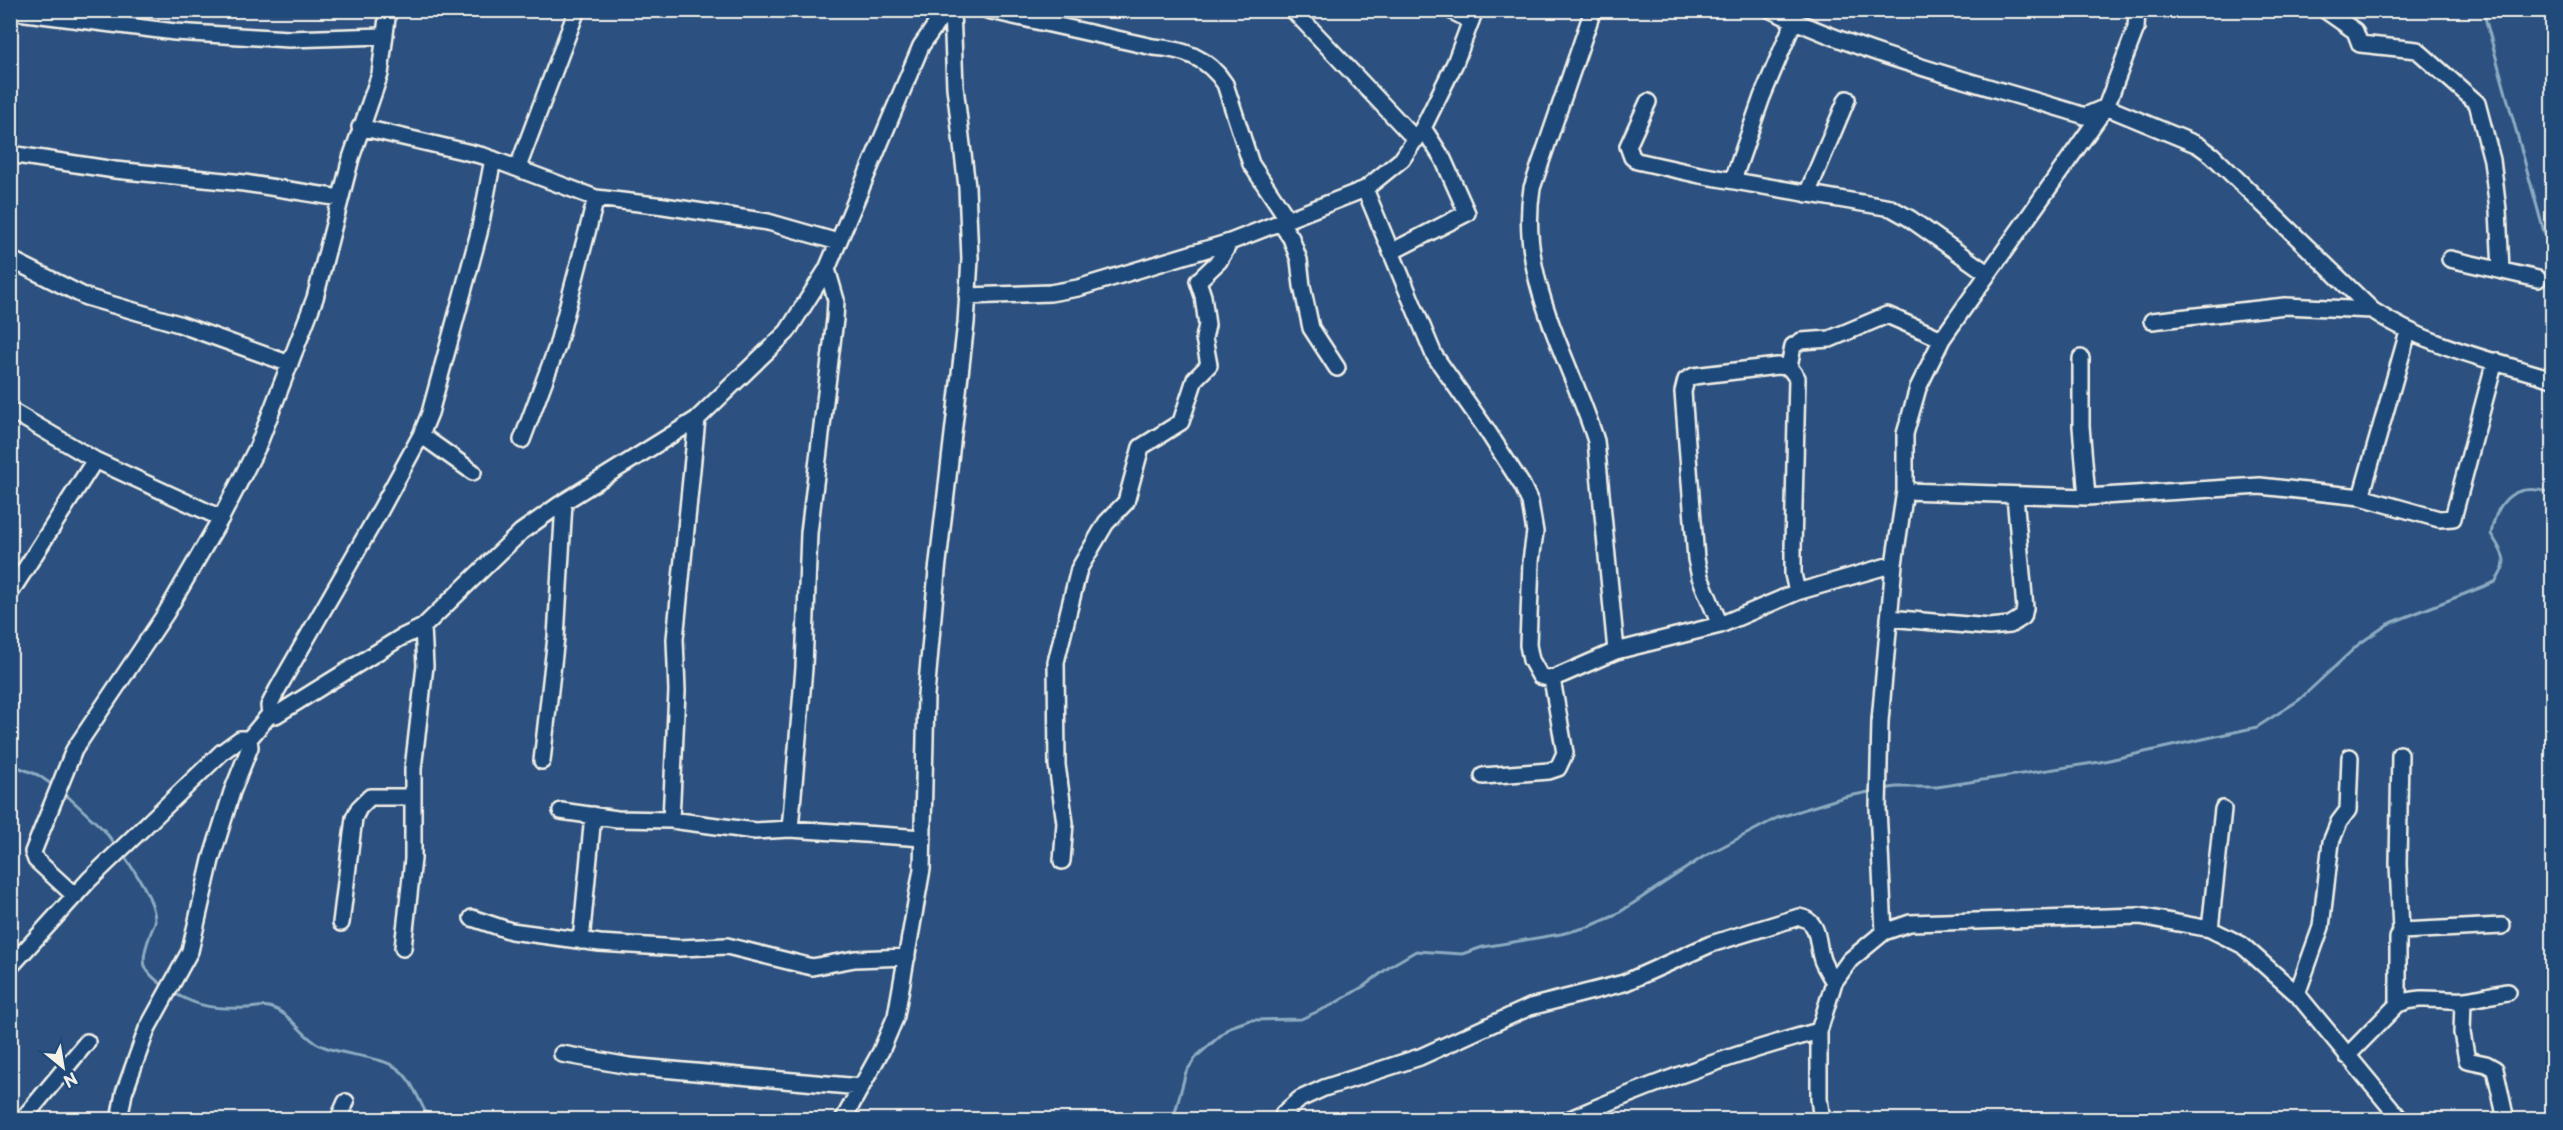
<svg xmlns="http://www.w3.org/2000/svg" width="2563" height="1130" viewBox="0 0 2563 1130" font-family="'Playpen Sans',sans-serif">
<rect width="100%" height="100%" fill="#2c5180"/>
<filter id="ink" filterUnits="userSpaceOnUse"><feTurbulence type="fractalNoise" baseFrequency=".0167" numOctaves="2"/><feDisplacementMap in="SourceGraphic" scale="12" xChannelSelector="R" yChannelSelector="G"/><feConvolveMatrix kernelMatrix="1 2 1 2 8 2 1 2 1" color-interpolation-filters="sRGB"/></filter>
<g filter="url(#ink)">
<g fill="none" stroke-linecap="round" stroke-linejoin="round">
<!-- stream -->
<path stroke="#8dabc0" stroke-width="3" d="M2483,10L2544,232L2552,246
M10,764L38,775L54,786
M1884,789L1896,787H1937L2100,762L2257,727L2299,700L2359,644L2388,624L2495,582C2511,561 2503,554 2491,534C2497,497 2517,482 2552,493
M62,791L104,830L116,846
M122,853C134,870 156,901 155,922C154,926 151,931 150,935C140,962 141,970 164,986
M172,992C200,1008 215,1009 247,1008C254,1008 262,1005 269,1007C290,1012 298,1032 316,1043C338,1056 381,1055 398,1069C413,1080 420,1104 430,1120
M1173,1120L1186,1072L1197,1056L1230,1027L1250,1020L1301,1019L1332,1005L1364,986L1392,965L1416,951L1462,954L1483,947L1561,934L1588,927L1614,916L1703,857L1777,818L1844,797L1874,791"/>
<!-- minor casing -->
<g stroke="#f4f1e8" stroke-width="20">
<path id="minor" d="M987,10L1153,47C1182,49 1208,57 1225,84L1251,164L1287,218
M1293,10L1416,140
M1450,10L1471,21
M1593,10L1532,188C1517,278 1570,358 1596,441L1616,651
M1771,10C1871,58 1980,83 2085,116L2106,107L2198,145L2212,155L2372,310C2426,346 2491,360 2552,379
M2325,10L2355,31L2360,44L2417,50L2477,103L2492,160L2498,210L2501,270
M10,11L175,32L289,39L384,36
M1648,102L1628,146L1632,157L1637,161L1700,175L1891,208L1909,218L1987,273
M360,127L484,156L596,198L664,206L768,222L838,242
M10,154L115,170L244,183L340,198
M518,167L577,10
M1733,180L1762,97L1794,21
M1365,189L1434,355L1486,429L1522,485L1530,502L1535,532L1531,561L1528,645L1531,660L1540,676L1552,679L1616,651L1720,625L1797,592L1894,564
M1807,194L1847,99
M1280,222L1291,238L1299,260L1302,286L1311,328L1337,368
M1391,252L1467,213L1443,159L1423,128
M10,259L86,297L179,324L290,364
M2450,259L2538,279
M967,296L1050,293L1078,288L1230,242L1365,189L1402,159L1423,128L1455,63L1475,10
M2152,321L2285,306L2372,310
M2081,358V426L2087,497
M1789,367L1793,346L1801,341L1830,339L1887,315L1942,339
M10,410L95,460L221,518
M421,435L473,472
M522,440L557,347L596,198
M1905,491L2087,497L2260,486L2361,497L2439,519L2453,518L2495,361
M2361,497L2408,332
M10,593L95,460
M1889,618L1989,627L2010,625L2023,617L2025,608L2015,496
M1720,625L1700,577L1696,559L1683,392L1686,380L1694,376L1777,366L1789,367L1797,378L1793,549V574L1797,592
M270,714L276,715L400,638L423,627L521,532L559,505L697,419L787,332L827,269L921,46L946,10
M542,761L556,637L564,503
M1483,776L1549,771L1558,768L1565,753L1552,679
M561,811L617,819L671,820L755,831L790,829L923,838
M671,820L677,691L675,639L697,419
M790,829L804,668L809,533L835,319L836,300L827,269
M1062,861L1065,823L1057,765L1056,662L1079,569L1106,523L1126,502L1141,447L1181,422L1195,379L1209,365L1204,338L1207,325L1203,296L1198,281L1219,261L1230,242
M75,896L36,860L33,852L74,750L166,613L221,518L258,446L315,298L351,158L380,74L388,10
M472,918L511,931L600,943L679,948L727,946L812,967L855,959L907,957
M341,923L354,818L359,808L370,797H413
M2210,929L2223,809
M2401,931L2502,926
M1884,932L1878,808L1880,721L1894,564L1905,491V434L1918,388L1942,339L2106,107L2136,28L2137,10
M581,941L593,815
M403,948L413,859V769L425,666L423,627
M10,967L89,880L222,752L240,739H249
M2297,994L2321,927L2331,842L2339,822L2348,810L2350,757
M2463,1000L2462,1033L2467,1060L2486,1064L2495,1069L2506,1120
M2398,1004V938L2401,931L2398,864L2400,754
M562,1054L629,1066L860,1087
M2347,1056L2398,1004C2423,994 2440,1002 2465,1000C2480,998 2494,994 2508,992
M22,1120L87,1042
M119,1120L124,1093L147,1029L190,951L211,860L232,792L250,747L249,739L270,714L269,706L277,690L381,509L421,435L430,413L479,233L493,159
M338,1120L346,1102
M843,1120L881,1051L896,1016L922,869L926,695L937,571L966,323L970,259L967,187L955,87L952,10
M1287,1120L1284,1113L1300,1099L1324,1088L1420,1057L1530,1007L1624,983L1711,944L1799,917C1821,921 1816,943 1822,960C1825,968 1830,975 1834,982
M1568,1120C1650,1084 1733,1054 1819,1031
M1822,1120L1819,1099V1031L1834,982L1850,960L1884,932L1910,923L2140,916L2210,929L2242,945L2297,994L2401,1120"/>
</g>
<!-- minor -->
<use href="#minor" stroke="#1f4a7a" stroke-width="15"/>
</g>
</g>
<!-- margin -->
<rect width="2563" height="1130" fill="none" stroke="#1f4a7a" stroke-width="36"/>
<rect x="18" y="18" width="2527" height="1094" fill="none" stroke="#f4f1e8" stroke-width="2" filter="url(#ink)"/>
<!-- north arrow -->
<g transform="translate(63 1067) rotate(150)" stroke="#1f4a7a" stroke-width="4.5" paint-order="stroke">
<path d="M0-4.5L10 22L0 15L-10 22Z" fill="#f4f1e8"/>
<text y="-9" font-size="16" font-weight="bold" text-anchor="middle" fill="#f4f1e8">N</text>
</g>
</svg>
